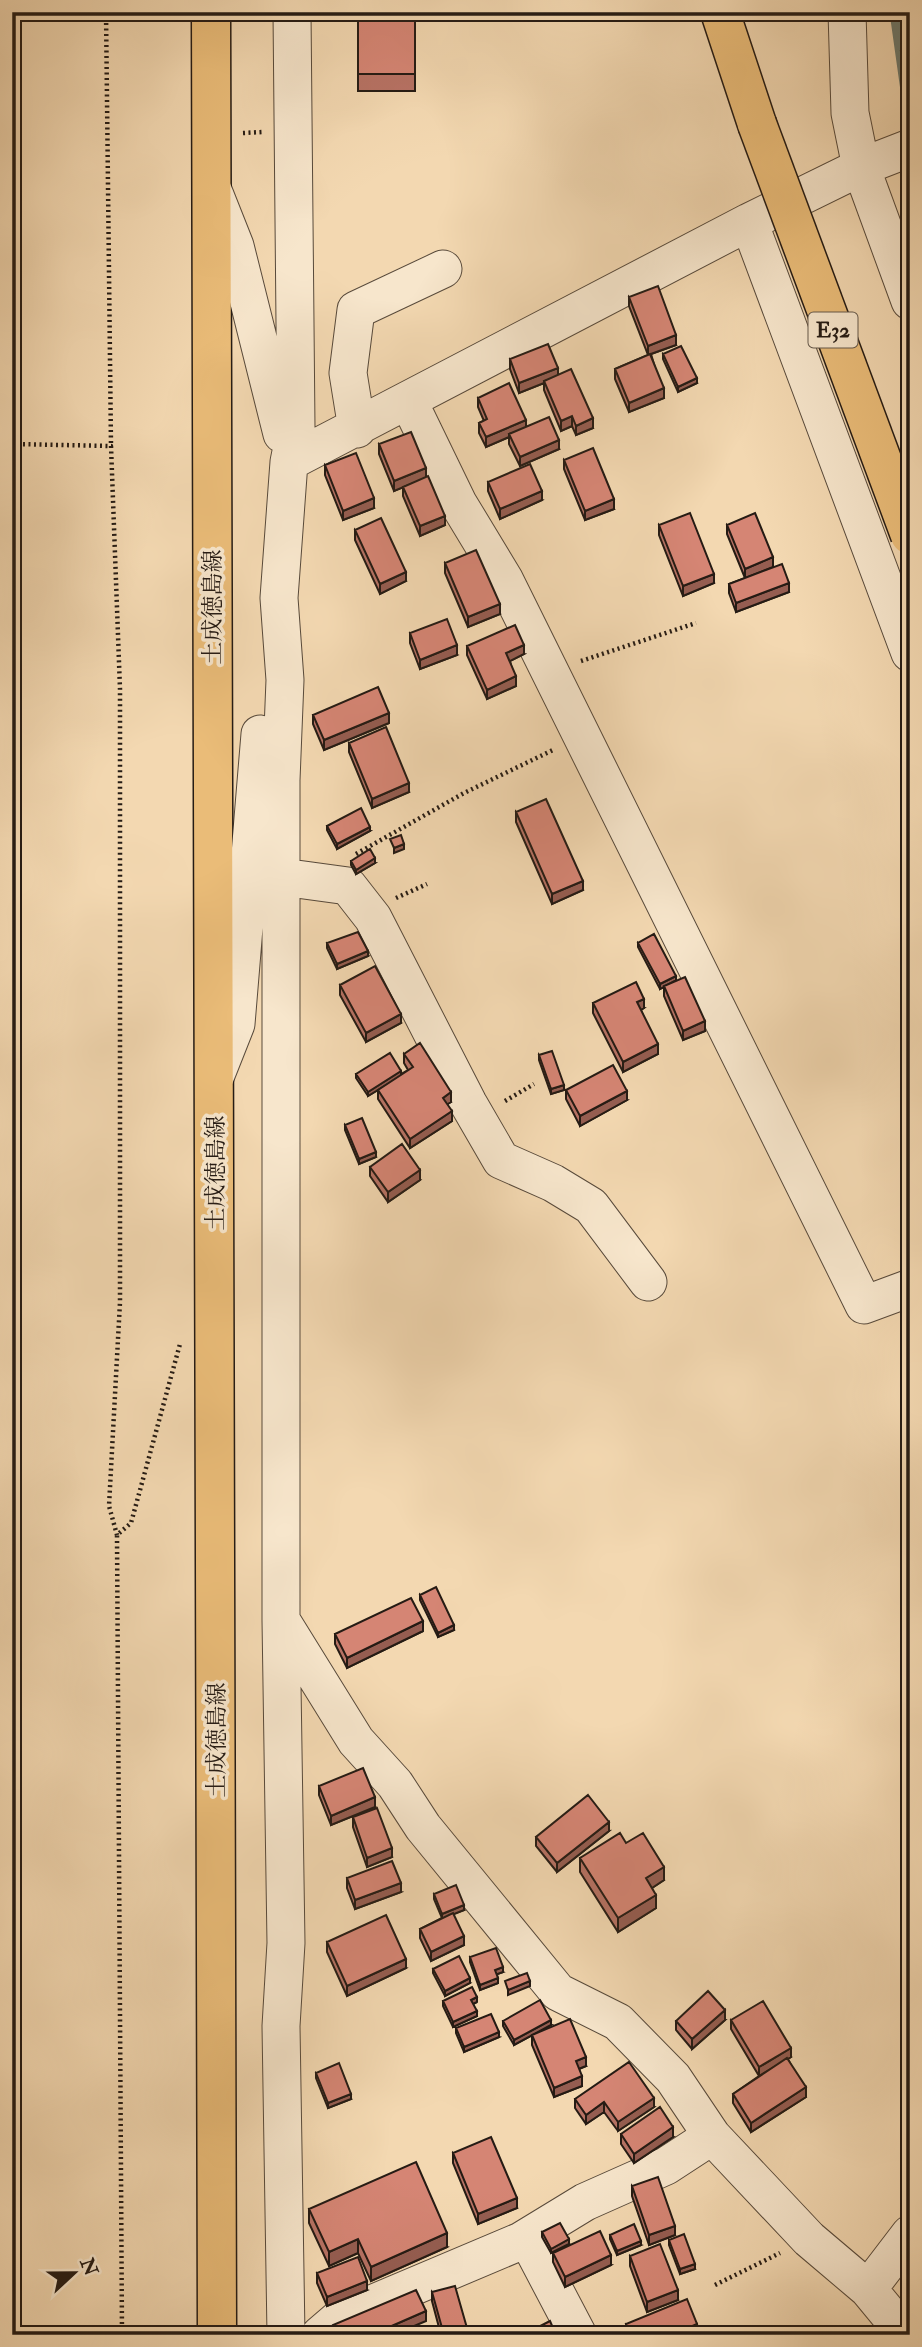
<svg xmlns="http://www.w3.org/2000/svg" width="922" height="2347" viewBox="0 0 922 2347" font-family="'IM FELL Double Pica','Noto Serif JP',serif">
<rect width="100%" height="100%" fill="#f3d8b1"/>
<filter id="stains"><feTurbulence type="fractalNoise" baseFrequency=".00286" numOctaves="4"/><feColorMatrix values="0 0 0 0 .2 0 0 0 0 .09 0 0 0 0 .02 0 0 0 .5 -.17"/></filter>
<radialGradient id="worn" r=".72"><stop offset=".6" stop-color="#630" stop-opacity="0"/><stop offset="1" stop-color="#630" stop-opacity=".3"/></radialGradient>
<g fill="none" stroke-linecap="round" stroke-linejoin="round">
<!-- stream -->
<path stroke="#6c7a6f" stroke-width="9" d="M894,12L910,126"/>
<!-- minor casing -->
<g stroke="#584a3b" stroke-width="39">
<path id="minor" d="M847,12L850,113L861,167L910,301
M212,188L235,246L282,434
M749,222L910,653
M408,400L458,503L504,579L864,1305L910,1288
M357,429L348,373L356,310L443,269
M289,462L749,222L861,167L910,148
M282,877L348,886L373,918L468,1103L501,1160L553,1183L591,1206L648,1282
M215,1077L236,1024L260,734
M281,1620L356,1741L395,1784L423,1827L558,1992L618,2022L673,2078L712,2136L809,2239L868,2289L906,2335
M527,2238L578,2335
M868,2289L910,2234
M286,2335L281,2026L286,1943L281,1620V780L285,680L279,598L289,462L296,427L292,12
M320,2335L341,2317L521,2241L585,2202L666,2166L712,2136"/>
</g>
<!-- major casing -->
<g stroke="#251b14" stroke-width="41">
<path id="major" d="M211,12L217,2335"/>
</g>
<!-- highway casing -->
<g stroke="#251b14" stroke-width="41">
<path id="highway" d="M720,12L757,124"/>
</g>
<!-- path -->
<path stroke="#251b14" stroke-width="4.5" stroke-dasharray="2 3.5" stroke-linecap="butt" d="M106,12L111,446
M243,133L262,132
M12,444L111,446L120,689V1302L109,1506L117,1535
M581,661L696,623
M356,854L464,793L553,750
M396,898L427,884
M505,1101L534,1084
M715,2285L780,2253
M122,2335L117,1535L131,1523L180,1344"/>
<!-- minor -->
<use href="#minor" stroke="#f7e6cc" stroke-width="37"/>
<!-- major -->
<use href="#major" stroke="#eabc78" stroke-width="38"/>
<!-- highway -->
<use href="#highway" stroke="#eabc78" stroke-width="38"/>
<!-- highway-bridge casing -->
<g stroke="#251b14" stroke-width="41" stroke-linecap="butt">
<path id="highway-bridge" d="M757,124L910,535"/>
</g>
<!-- highway-bridge -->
<use href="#highway-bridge" stroke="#eabc78" stroke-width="38"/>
</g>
<!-- wall -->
<path fill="#b77264" stroke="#251b14" stroke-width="2" d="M358,12H415V91H358Z
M910,48V82L901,61V51Z
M629,297L676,345L651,354L664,398L629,412L615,379V369L648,355L629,306Z
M663,354L697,383L678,392L663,359Z
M510,359L558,375L593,428L576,435L572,426L561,431L544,390V383L519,393L510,369Z
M478,398L526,427L559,449L520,466L509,444V437L486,447L479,433V423L484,421L478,407Z
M379,444L426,477L445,525L420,536L403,496V487L394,491L379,454Z
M564,460L614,509L585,520L564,469Z
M325,465L374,508L343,520L325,475Z
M488,482L542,500L500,519L488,491Z
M659,525L714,583L683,596L659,535Z
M727,525L773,567L789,592L736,612L729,593V584L745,578L727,534Z
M355,530L406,581L380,594L355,540Z
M445,563L500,614L468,627L445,573Z
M410,633L457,655L420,669L410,643Z
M467,646L524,654L510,661L516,686L487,699L467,655Z
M313,715L389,723L324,750L313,724Z
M349,743L409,792L372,808L349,752Z
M516,812L583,890L552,904L516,822Z
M327,826L370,831L337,849L327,830Z
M351,861L375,863L356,874L351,865Z
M327,943L368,956L337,969L327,948Z
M638,943L676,980L705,1031L683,1040L664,996V987L660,989L638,947Z
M340,985L401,1023L366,1042L340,995Z
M593,1003L644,1008L641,1010L658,1054L623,1072L593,1013Z
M404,1054L451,1102L447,1104L452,1121L410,1148L378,1099V1090L368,1096L356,1078V1074H401L408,1070L404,1063Z
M539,1055L564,1090L551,1094L539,1060Z
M566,1090L627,1100L580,1126L566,1099Z
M345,1125L376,1157L359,1164L345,1130Z
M370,1167L420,1180L388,1202L370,1176Z
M420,1595L454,1630L438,1637L420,1600Z
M423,1631L347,1668L335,1644V1634Z
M319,1786L375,1807L331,1825L319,1795Z
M353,1817L392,1857L367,1867L353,1827Z
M609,1831L557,1872L536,1846V1837Z
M626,1843L664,1880L652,1888L656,1908L618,1932L580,1872V1858Z
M347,1878L401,1892L355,1909L347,1888Z
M434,1894L464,1910L453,1914L464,1945L431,1961L420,1938V1929L442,1918L434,1899Z
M327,1942L406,1968L347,1996L327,1952Z
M470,1957L503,1972L497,1974L498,1983L480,1990L470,1962Z
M433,1969L470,1983L445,1996L433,1973Z
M443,2001L477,2002L473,2004L477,2016L453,2027L443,2006Z
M725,2020L692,2049L676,2030V2021Z
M731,2020L791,2057L788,2059L806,2097L751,2132L733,2103V2094L759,2076L731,2029Z
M503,2021L551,2025L514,2045L503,2026Z
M456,2028L499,2037L464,2052L456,2033Z
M532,2035L586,2066L579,2069L582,2086L554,2097L532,2045Z
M316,2073L351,2099L328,2108L316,2078Z
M575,2099L654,2107L618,2131L604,2112L586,2124L575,2108Z
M621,2134L673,2137L634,2163L621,2144Z
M453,2153L517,2208L478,2224L453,2163Z
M632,2186L675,2235L649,2245L632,2196Z
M309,2209L447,2247L371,2281L358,2253L329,2266L309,2223Z
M542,2232L569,2244L551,2253L542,2237Z
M610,2235L641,2245L617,2255L610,2239Z
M669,2240L695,2269L680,2274L669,2245Z
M553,2253L611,2265L565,2287L553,2262Z
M630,2256L678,2300L647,2312L630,2266Z
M317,2273L367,2290L327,2306L317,2283Z
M432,2292L469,2335H441L432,2301Z
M626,2324L697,2334L695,2335H627Z"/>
<!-- shaded-wall -->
<path fill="#955d51" stroke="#251b14" stroke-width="2" d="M676,335V345L648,355V346Z
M558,368V378L544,381V383L519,393V383Z
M697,378V383L678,392V387Z
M664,388V398L629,412V403Z
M572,416V426L561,431V421Z
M593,418V428L576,435V426Z
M526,420V429L509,434V437L486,447V437Z
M559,440V449L520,466V457Z
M426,468V478L394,491V481Z
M542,491V500L500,519V509Z
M374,498V508L343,520V511Z
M614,499V509L585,520V511Z
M445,516V525L420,536V526Z
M773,557V567L745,578V569Z
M406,572V581L380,594V584Z
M714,574V583L683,596V586Z
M789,583V592L736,612V603Z
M500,604V614L468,627V617Z
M457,645V655L420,669V660Z
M524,645V654L506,663V653Z
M516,676V686L487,699V690Z
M389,713V723L324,750V740Z
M409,783V792L372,808V799Z
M370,827V831L337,849V844Z
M404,844V849L394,853V848Z
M375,858V863L356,874V870Z
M583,881V890L552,904V894Z
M368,951V956L337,969V964Z
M676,976V980L660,989V984Z
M644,999V1008L637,1012V1002Z
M401,1014V1023L366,1042V1033Z
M705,1021V1031L683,1040V1031Z
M658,1044V1054L623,1072V1062Z
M401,1071V1076L368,1096V1092Z
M564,1085V1090L551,1094V1089Z
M627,1091V1100L580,1126V1116Z
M451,1092V1102L443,1107V1098Z
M452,1111V1121L410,1148V1139Z
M376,1152V1157L359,1164V1159Z
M420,1170V1180L388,1202V1192Z
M423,1621V1631L347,1668V1658Z
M454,1625V1630L438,1637V1633Z
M375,1797V1807L331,1825V1816Z
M609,1822V1831L557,1872V1863Z
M392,1848V1857L367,1867V1858Z
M664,1867V1880L646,1892V1878Z
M401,1883V1892L355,1909V1900Z
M656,1895V1908L618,1932V1918Z
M464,1905V1910L442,1919V1914Z
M464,1936V1945L431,1961V1952Z
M406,1959V1968L347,1996V1986Z
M503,1967V1972L495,1975V1970Z
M470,1978V1983L445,1996V1991Z
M498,1978V1983L480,1990V1985Z
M530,1981V1986L508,1995V1990Z
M477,1997V2002L471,2005V2000Z
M725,2010V2020L692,2049V2039Z
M477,2011V2016L453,2027V2022Z
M551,2020V2025L514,2045V2040Z
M499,2032V2037L464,2052V2047Z
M791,2048V2057L759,2076V2067Z
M586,2057V2066L576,2070V2061Z
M582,2076V2086L554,2097V2088Z
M806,2087V2097L751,2132V2123Z
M351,2094V2099L328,2108V2103Z
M654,2098V2107L618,2131V2122Z
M604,2102V2112L586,2124V2115Z
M673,2127V2137L634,2163V2154Z
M517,2198V2208L478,2224V2214Z
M675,2226V2235L649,2245V2235Z
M447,2233V2247L371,2281V2267Z
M358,2239V2253L329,2266V2252Z
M569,2239V2244L551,2253V2249Z
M641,2241V2245L617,2255V2251Z
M611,2255V2265L565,2287V2277Z
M695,2264V2269L680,2274V2269Z
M367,2281V2290L327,2306V2297Z
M678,2290V2300L647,2312V2302Z
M426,2311V2321L393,2335H371Z
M697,2324V2334L695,2335H672Z"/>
<!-- building -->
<path fill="#d58574" stroke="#251b14" stroke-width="2" d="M358,12H415V74H358Z
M910,48V73L901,51Z
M658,286L676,335L648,346L629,297Z
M548,344L558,368L519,383L510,359Z
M681,346L697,378L678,387L663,354Z
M650,354L664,388L629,403L615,369Z
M571,369L593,418L576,426L572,416L561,421L544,381Z
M509,383L526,420L486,437L479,423L487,419L478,398Z
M549,417L559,440L520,457L509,434Z
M411,432L426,468L394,481L379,444Z
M593,448L614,499L585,511L564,460Z
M356,453L374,498L343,511L325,465Z
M530,464L542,491L500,509L488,482Z
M428,476L445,516L420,526L403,487Z
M690,513L714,574L683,586L659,525Z
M755,513L773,557L745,569L727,525Z
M381,518L406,572L380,584L355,530Z
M476,550L500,604L468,617L445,563Z
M782,564L789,583L736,603L729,584Z
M447,619L457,645L420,660L410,633Z
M515,625L524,645L506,653L516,676L487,690L467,646Z
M378,687L389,713L324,740L313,715Z
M386,727L409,783L372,799L349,743Z
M546,799L583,881L552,894L516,812Z
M361,808L370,827L337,844L327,826Z
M401,835L404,844L394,848L390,839Z
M370,849L375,858L356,870L351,861Z
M358,932L368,951L337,964L327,943Z
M654,934L676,976L660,984L638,943Z
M375,966L401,1014L366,1033L340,985Z
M685,977L705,1021L683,1031L664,986Z
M636,982L644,999L637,1002L658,1044L623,1062L593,1003Z
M420,1043L451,1092L443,1098L452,1111L410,1139L378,1090L413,1067L404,1054Z
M552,1051L564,1085L551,1089L539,1055Z
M390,1053L401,1071L368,1092L356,1074Z
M613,1065L627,1091L580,1116L566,1090Z
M362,1118L376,1152L359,1159L345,1125Z
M402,1144L420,1170L388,1192L370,1167Z
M436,1587L454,1625L438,1633L420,1595Z
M411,1598L423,1621L347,1658L335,1634Z
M363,1768L375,1797L331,1816L319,1786Z
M588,1795L609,1822L557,1863L536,1837Z
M377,1808L392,1848L367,1858L353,1817Z
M620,1833L626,1843L643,1833L664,1867L646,1878L656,1895L618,1918L580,1858Z
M392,1861L401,1883L355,1900L347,1878Z
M456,1885L464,1905L442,1914L434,1894Z
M453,1913L464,1936L431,1952L420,1929Z
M386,1915L406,1959L347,1986L327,1942Z
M496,1948L503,1967L495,1970L498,1978L480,1985L470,1957Z
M459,1956L470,1978L445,1991L433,1969Z
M527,1973L530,1981L508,1990L505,1981Z
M472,1987L477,1997L471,2000L477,2011L453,2022L443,2001Z
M708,1991L725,2010L692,2039L676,2021Z
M540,2000L551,2020L514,2040L503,2021Z
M763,2001L791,2048L759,2067L731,2020Z
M491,2014L499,2032L464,2047L456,2028Z
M570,2019L586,2057L576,2061L582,2076L554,2088L532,2035Z
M787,2058L806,2087L751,2123L733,2094Z
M629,2062L654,2098L618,2122L604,2102L586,2115L575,2099Z
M339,2063L351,2094L328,2103L316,2073Z
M660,2107L673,2127L634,2154L621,2134Z
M491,2137L517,2198L478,2214L453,2153Z
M416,2162L447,2233L371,2267L358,2239L329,2252L309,2209Z
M658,2177L675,2226L649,2235L632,2186Z
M560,2223L569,2239L551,2249L542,2232Z
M634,2224L641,2241L617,2251L610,2235Z
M600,2231L611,2255L565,2277L553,2253Z
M684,2234L695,2264L680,2269L669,2240Z
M660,2244L678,2290L647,2302L630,2256Z
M358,2257L367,2281L327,2297L317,2273Z
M455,2286L469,2335H444L432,2292Z
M416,2290L426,2311L371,2335H337L333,2325Z
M687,2299L697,2324L672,2335H631L626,2324Z
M550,2321L556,2335H523Z"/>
<g text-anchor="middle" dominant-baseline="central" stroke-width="7" stroke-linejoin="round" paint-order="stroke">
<!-- shield labels -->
<rect fill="#f7e6cc" stroke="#64584b" stroke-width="2" x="808.5" y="312.5" width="49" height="35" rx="5"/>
<g font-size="21" font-weight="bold" fill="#251b14">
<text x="833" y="330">E32</text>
</g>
<!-- street labels -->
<g font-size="23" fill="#251b14" stroke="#f7e6cc">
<text transform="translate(212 607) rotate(-90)">土成徳島線</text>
<text transform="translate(215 1173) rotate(-90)">土成徳島線</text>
<text transform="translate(216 1740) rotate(-90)">土成徳島線</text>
</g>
</g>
<!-- margin -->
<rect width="922" height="2347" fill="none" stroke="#f3d8b1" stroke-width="42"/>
<rect x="14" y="14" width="894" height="2319" fill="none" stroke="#251b14" stroke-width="3.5"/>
<rect x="21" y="21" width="880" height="2305" fill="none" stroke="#251b14" stroke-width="2"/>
<!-- north arrow -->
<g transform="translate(74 2273) rotate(68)" stroke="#f7e6cc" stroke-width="5" paint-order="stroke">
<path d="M0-5L12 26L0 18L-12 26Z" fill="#251b14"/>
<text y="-10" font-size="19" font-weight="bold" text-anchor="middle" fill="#251b14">N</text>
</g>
<rect width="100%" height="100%" filter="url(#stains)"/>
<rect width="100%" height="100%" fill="url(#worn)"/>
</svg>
